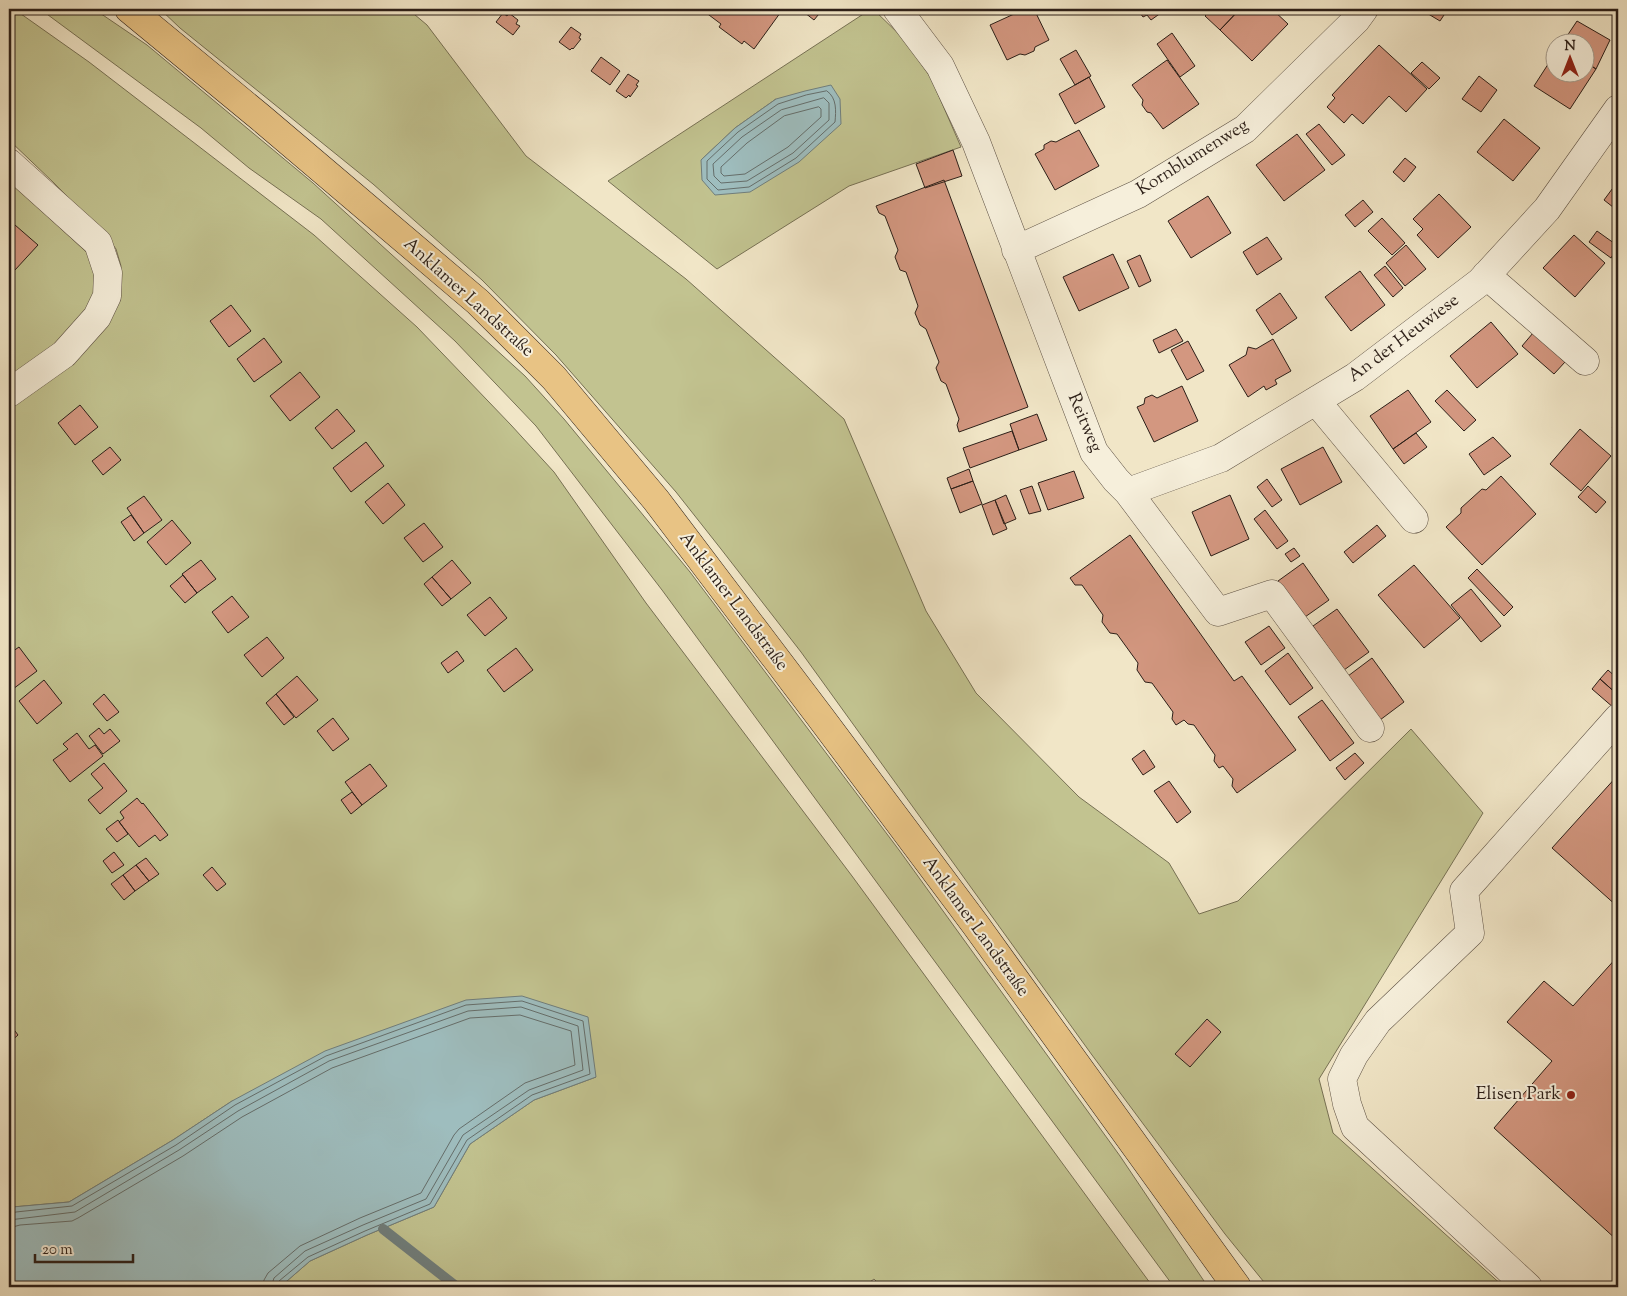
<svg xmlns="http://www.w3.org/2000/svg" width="1627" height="1296" viewBox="0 0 1627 1296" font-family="'Sorts Mill Goudy',serif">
<rect width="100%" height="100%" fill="#f1e6c7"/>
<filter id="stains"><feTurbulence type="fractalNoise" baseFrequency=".004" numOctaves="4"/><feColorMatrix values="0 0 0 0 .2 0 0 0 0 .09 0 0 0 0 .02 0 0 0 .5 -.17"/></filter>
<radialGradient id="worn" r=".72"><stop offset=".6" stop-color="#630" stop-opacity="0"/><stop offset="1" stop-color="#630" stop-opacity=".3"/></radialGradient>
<!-- green -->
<path fill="#c2c390" stroke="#777154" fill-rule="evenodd" d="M9,9H14L89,62L314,235L417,327L511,425L554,472L646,603L852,876L1153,1287H882L874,1279L863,1287H280L310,1261L367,1235L434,1207L470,1144L534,1100L596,1077L232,1101L173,1140L69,1202L13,1207L9,1211V181L119,282L121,266L116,249L107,237L54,183L9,140Z
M40,9H94L147,45L313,183L525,376L564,419L690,572L899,850L1120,1156L1208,1287H1174L662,590L536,426L455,341L321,219L249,168L201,128Z
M160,9H408L427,25L526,156L686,279L844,419L926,611L976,693L1079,797L1169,863L1199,914L1238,901L1411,729L1483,813L1319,1079L1333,1133L1504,1287H1268L1225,1234L1092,1055L801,652L721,549L676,492L556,355L482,280L373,184L180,28Z
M871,9H873L903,38L931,78L961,147L849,186L717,269L608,181ZM776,99L701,160L735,128Z"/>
<!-- water -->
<path fill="#9ebdbe" stroke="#707e7c" d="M831,85L840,99L841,124L799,162L750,192L715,195L702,180L701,160L735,128L776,99L805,91Z
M522,996L588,1017L596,1077L534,1100L470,1144L434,1207L367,1235L310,1261L280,1287H9V1211L12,1207L69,1202L173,1140L232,1101L325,1051L466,1000Z"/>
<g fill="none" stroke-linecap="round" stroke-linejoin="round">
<!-- shore -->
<path stroke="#656e6b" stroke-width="1" d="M827,91C837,98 836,111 835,122L796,158L749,187L718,190L707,179V161L738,132L778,104L806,95Z
M824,98L829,103V120L793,153L747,181L721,183L714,176L713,164L742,137L781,110Z
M819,107L821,109V117L788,147L745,174L724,176L721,173V167L747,143L784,116Z
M9,1214L16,1212L72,1206L176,1145L235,1105L326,1056L466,1005L522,1001L583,1021L590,1074L532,1095L467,1140L430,1204L365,1231L308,1257L279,1281L277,1287
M9,1220L75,1212L179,1150L238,1111L329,1061L468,1011L521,1007L578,1026L583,1070L529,1090L463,1135L426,1199L363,1225L305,1251L274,1278L271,1287
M9,1228L20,1225L72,1221L78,1218L183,1156L242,1117L332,1068L470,1018L520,1015L571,1031L575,1065L525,1083L459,1129L454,1135L421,1193L360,1218L300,1246L268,1273L264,1280L263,1287"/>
<!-- stream -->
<path stroke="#707e7c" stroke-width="10" d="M383,1229L457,1287"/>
</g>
<!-- building -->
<path fill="#d39780" stroke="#2c1f18" d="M701,9H783L754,49L744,41L742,44L719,27L721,24Z
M800,9H823L814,20Z
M1025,9H1034L1049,40L1035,47L1034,51L1025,55L1020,54L1007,60L990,25Z
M1137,9H1164L1165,10L1151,20L1147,15L1143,17Z
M1212,9H1240L1220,30L1205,16Z
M1240,9H1272L1288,24L1252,61L1220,30Z
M1420,9H1448L1440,21Z
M503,13L507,16L509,13L518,20L516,24L520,26L513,35L496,22Z
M1577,21L1610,40L1596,69L1584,61V42H1563Z
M571,27L581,34L579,38L581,39L573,49L572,48L570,50L559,42Z
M1172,33L1195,66L1180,77L1157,44Z
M1379,45L1427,89L1406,112L1389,96L1363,124L1352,114L1344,123L1327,107L1335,98L1332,95Z
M1076,50L1091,76L1075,85L1060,59Z
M1554,55V72H1584V61L1596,69L1570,109L1534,86Z
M601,57L620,71L610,85L591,71Z
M1167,60L1199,104L1163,129L1151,113L1147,112L1142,105L1143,100L1132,85Z
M1422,62L1440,78L1429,89L1411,73Z
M628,74L639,81L636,85L638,86L630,97L629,95L626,98L616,91Z
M1479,76L1497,90L1481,112L1462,99Z
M1089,77L1105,107L1075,124L1059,94Z
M1504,119L1540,148L1513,181L1477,152Z
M1319,124L1345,155L1332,165L1306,134Z
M1079,130L1099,166L1055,190L1035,154L1044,149V145L1051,141L1056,142Z
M1297,134L1325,170L1284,201L1256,165Z
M953,150L962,176L925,188L916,164Z
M1405,158L1416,167L1404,182L1393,172Z
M944,180L1028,407L959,432L957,425L959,419L946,384L941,381L936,368L939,362L926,329L920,325L915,313L918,306L906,272L900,270L895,257L898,250L885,216L879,213L876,206Z
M1618,181V211L1604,200Z
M1439,194L1471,227L1438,258L1417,235L1423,229L1413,219Z
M1208,196L1231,233L1191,258L1168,221Z
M1363,200L1373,212L1355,227L1345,215Z
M1382,218L1405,243L1392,255L1368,231Z
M15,225L38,245L15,270L9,264V232Z
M1597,231L1618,246L1611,258L1589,242Z
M1574,235L1605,263L1575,297L1543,268Z
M1267,237L1282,259L1257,275L1243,252Z
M1406,245L1426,269L1405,286L1386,263Z
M1618,251V264L1612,259Z
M1113,254L1129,288L1079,311L1063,277Z
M1140,255L1151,281L1139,287L1127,261Z
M1385,266L1403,288L1393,297L1374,275Z
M1360,271L1385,305L1351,331L1325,297Z
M1280,293L1297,318L1272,335L1256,310Z
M231,305L251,331L229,347L210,321Z
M1491,322L1518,354L1477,388L1450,356Z
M1176,329L1183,341L1159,353L1153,340Z
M1533,333L1565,362L1554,374L1522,346Z
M264,338L282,362L254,382L237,359Z
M1273,339L1291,371L1275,380L1277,384L1266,390L1264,386L1248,397L1229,365L1246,355L1248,347L1256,349Z
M1188,341L1204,371L1187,380L1171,350Z
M300,372L320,397L290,421L270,396Z
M1182,386L1198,421L1154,442L1137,407L1144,404L1145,398L1152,395L1157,398Z
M1408,390L1431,422L1393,449L1370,416Z
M1447,390L1476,420L1464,431L1435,401Z
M80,405L98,427L75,445L58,423Z
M337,409L355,431L332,449L315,428Z
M1037,414L1047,440L1019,450L1010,424Z
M1618,421V434L1612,428Z
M1580,429L1611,456L1581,491L1550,464Z
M1012,431L1019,450L970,468L963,448Z
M1416,433L1427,447L1404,464L1393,449Z
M1493,437L1511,456L1484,475L1469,454Z
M366,442L384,466L351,492L333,468Z
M110,447L121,460L103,475L92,461Z
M1323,447L1342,482L1300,505L1281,469Z
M969,469L973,481L951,489L947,478Z
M1074,471L1084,498L1048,510L1038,483Z
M1501,476L1536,514L1482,565L1446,527L1461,513V508L1482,489L1486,490Z
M1267,479L1282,500L1272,507L1257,487Z
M973,481L982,504L960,513L951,489Z
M388,483L405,505L383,524L365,502Z
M1032,486L1041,511L1029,514L1020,490Z
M1588,486L1606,502L1596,513L1578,497Z
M1006,495L1016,519L1004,524L995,500Z
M1230,495L1249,539L1211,556L1192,512Z
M144,496L162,520L144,533L127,508Z
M995,500L1007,529L993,535L982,505Z
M1265,510L1288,541L1277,549L1254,519Z
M131,515L144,533L134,541L121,522Z
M172,520L191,543L166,565L147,542Z
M424,523L443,547L423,562L404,538Z
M1377,525L1386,536L1353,563L1344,552Z
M1130,535L1234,681L1242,676L1296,750L1237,793L1232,786L1233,779L1223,766L1219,768L1214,761L1215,755L1194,725L1188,724L1184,720L1176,725L1172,719L1173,712L1152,683L1145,682L1137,670L1138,663L1117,634L1110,633L1102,622L1103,615L1082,585H1075L1070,578Z
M1294,548L1300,556L1291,562L1285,554Z
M201,560L216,579L197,593L182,574Z
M452,560L471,583L451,599L432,577Z
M1303,563L1329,600L1305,617L1278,581Z
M1414,565L1460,618L1424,648L1378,595Z
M1477,569L1513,607L1504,616L1468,578Z
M183,575L197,593L185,603L170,586Z
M432,577L451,599L442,606L424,584Z
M1471,589L1501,626L1481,642L1451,605Z
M232,596L249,617L228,633L212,612Z
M490,597L507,618L485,636L467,615Z
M1337,609L1369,652L1344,670L1313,626Z
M1269,626L1285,648L1261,665L1245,642Z
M267,637L284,658L262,677L244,655Z
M19,647L37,671L9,692V654Z
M516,648L533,670L504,692L487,670Z
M457,651L464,661L448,673L441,663Z
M1288,653L1313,688L1290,705L1265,671Z
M1372,658L1404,702L1380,720L1348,676Z
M1608,670L1618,679V695L1600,679Z
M297,676L318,700L296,718L276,694Z
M1600,679L1618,695V703L1614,708L1592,689Z
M44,680L62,703L37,724L19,701Z
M104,694L119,712L107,721L93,704Z
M276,694L294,717L284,725L266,703Z
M1322,700L1354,743L1330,761L1298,717Z
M333,718L349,739L333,751L317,731Z
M99,728L104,734L110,729L120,741L103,754L89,736Z
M77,733L89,749L95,745L103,756L70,782L53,760L68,749L63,744Z
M1144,750L1155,767L1143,775L1132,759Z
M1355,753L1364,763L1345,780L1336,768Z
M104,763L127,791L100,814L88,800L103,788L91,774Z
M370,764L387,786L362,805L345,782Z
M1618,775V907L1552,848Z
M1169,781L1191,812L1177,823L1154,791Z
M352,792L362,805L351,814L341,800Z
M137,798L142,804L143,803L168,835L160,841L155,835L139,847L119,822L124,818L120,812Z
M118,820L128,834L117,842L106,829Z
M114,852L124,865L112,873L103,861Z
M146,858L159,874L149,881L136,865Z
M136,865L149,881L135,891L123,875Z
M212,867L226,884L217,891L203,875Z
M123,875L135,891L124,900L111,884Z
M1618,956V1241L1494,1128L1552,1061L1507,1022L1544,981L1573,1006Z
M1207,1019L1221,1032L1190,1067L1175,1054Z
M9,1023L18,1035L9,1043Z"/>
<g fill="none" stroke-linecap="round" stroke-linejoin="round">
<!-- minor casing -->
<g stroke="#5d5144" stroke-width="29">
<path id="minor" d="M897,9L940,66L976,142L1094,452L1116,480L1128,492L1218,612L1272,594L1370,728
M9,163L98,243L108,273L107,296L97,317L64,354L9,393
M1016,250L1138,194L1245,129L1356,20L1364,9
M1486,275L1585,361
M1316,401L1414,519
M1128,492L1221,458L1355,377L1480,282L1547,209L1618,109
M1528,1287L1355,1127L1347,1104L1342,1079L1354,1055L1378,1021L1470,933L1464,891L1618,718"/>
</g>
<!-- major casing -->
<g stroke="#2c1f18" stroke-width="29">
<path id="major" d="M129,9L260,117L478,302L554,378L656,500L821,718L975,924L1237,1287"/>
</g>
<!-- minor -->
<use href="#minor" stroke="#f6efdb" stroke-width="28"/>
<!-- major -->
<use href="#major" stroke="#e8c384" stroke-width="28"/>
</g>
<!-- markers -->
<circle fill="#8f2418" stroke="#f6efdb" stroke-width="2" cx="1571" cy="1095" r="5"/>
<g text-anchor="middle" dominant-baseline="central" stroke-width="4" stroke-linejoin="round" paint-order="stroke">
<!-- street labels -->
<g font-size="18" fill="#2c1f18" stroke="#f6efdb">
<text transform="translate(1193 158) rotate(-32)">Kornblumenweg</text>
<text transform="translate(468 298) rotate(42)">Anklamer Landstraße</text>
<text transform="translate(1404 339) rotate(-37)">An der Heuwiese</text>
<text transform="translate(1084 423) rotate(67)">Reitweg</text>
<text transform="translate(733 602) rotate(53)">Anklamer Landstraße</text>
<text transform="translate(975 927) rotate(54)">Anklamer Landstraße</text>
</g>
<!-- poi labels -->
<g font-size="18" fill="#2c1f18" stroke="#f6efdb" text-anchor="end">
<text x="1561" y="1095">Elisen Park</text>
</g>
</g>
<!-- margin -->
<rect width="1627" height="1296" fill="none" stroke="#f1e6c7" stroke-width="30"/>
<rect x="10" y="10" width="1607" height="1276" fill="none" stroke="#2c1f18" stroke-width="2.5"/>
<rect x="15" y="15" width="1597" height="1266" fill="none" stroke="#2c1f18"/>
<!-- north arrow -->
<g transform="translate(1570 58)"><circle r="24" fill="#f6efdb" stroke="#a59c8d"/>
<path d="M0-4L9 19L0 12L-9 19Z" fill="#8f2418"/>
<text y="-8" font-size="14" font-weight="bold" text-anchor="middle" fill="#2c1f18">N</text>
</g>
<!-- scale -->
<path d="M35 1254v8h98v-8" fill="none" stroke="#2c1f18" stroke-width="2.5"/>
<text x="42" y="1254" font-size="15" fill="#2c1f18" stroke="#f6efdb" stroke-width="4" paint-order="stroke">20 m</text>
<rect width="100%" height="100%" filter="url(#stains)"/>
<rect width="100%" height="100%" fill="url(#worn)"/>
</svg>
